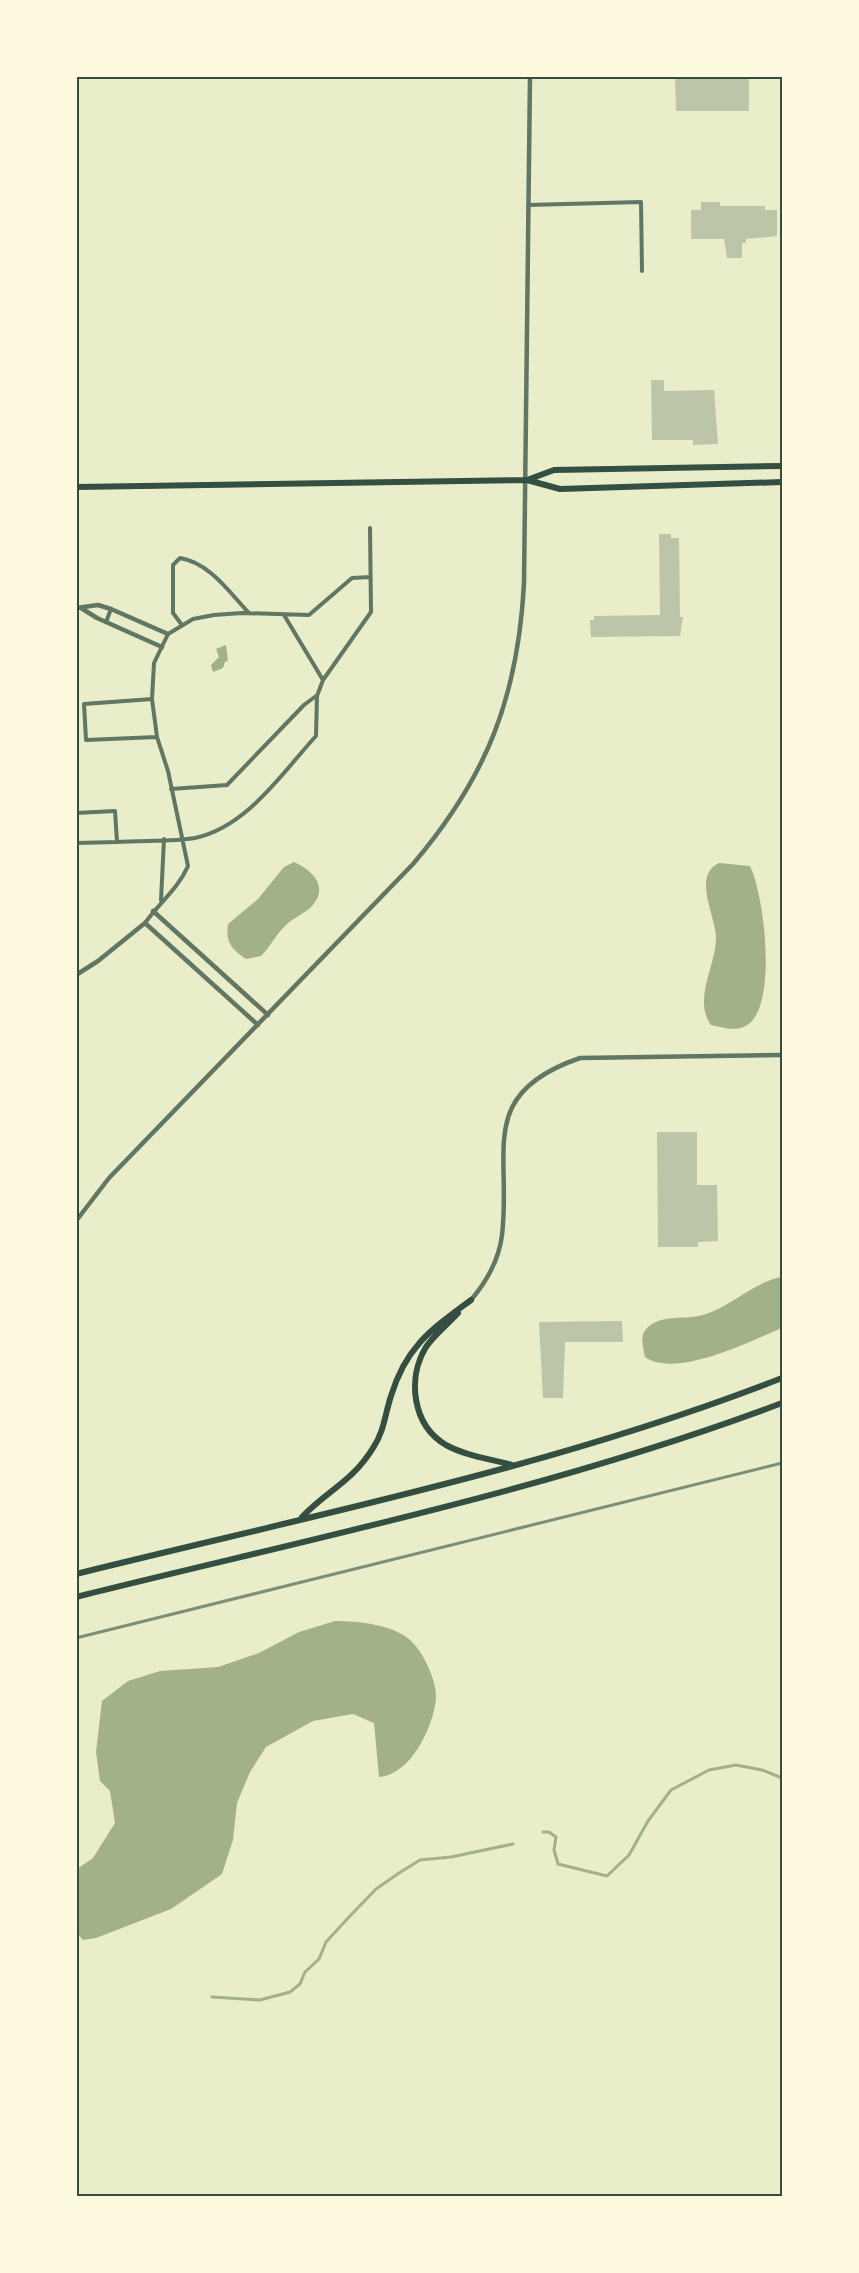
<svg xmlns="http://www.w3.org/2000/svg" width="859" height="2273" viewBox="0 0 859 2273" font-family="'Nunito Sans',sans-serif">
<rect width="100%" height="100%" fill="#e9edc9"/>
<!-- water -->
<path fill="#a3b18a" d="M226,645L228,661L225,662L223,668L213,672L211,665L219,657L216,649Z
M294,862C314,871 330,888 310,908C302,915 291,919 284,927C275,936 270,947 261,956L246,959C232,950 225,942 228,924L258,899L284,867Z
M719,863L750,866C764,894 777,999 750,1023C738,1033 725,1028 711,1025C693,1000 715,967 716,940C717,917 691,876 719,863Z
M782,1277V1328C750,1341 676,1379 645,1357C643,1347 639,1335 648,1327C663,1314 685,1320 703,1315C732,1306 753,1282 782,1277Z
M335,1621C358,1621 390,1624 409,1639C423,1651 436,1679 436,1696C435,1725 411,1775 379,1777L374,1723L353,1714L313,1721L266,1747L250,1772L237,1803L233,1840L222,1874L171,1909L96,1938L83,1940L77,1933V1869L93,1858L115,1823L110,1791L100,1781L96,1752L102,1701L128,1681L160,1671L218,1667L259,1653L299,1632Z"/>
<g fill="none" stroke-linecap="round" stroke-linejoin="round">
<!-- stream -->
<path stroke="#a3b18a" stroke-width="3" d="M543,1832H549L556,1837L554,1850L558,1864L607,1876L629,1855L648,1821L671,1790L709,1770L736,1765L762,1770L782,1778
M212,1997L260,2000L290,1992L300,1984L305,1972L319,1959L326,1942L350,1916L376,1889L399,1873L420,1860L451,1857L513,1844"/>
</g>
<!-- building -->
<path fill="#bcc5a7" d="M675,76H749V111H676Z
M701,202H720V206H765V210H777V236L746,239V243H742V258H727L724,239H691V210H701Z
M651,380H664V391L714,390L718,444L693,445V440H652Z
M659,534H671V538H679L680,617H683L680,636L591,637L590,620H594V616L660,615Z
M657,1132H697V1185H717L718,1241L698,1242V1247H658Z
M622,1321L623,1342H565L563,1398H543L539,1322Z"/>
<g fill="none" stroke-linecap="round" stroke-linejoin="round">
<!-- minor -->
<path stroke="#617663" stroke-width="4" d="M528,205L641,202L642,271
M284,615L323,680
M106,622L111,609
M182,625L173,613V565L180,558C210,563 229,592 249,613
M152,699L84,704L86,740L157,737
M171,789L227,785L304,705L316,696
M76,813L115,811L117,842L76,843
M117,842C140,840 173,842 195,838C247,827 282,773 316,736L317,696L323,680L371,612L370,528
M161,900L164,839
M145,923C159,903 178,889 188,866L168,771L157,737L152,699L154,663L168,634L193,619L214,615L242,613L309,615L352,578L370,577"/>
<!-- tertiary -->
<path stroke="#617663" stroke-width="4.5" d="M76,608L98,605L111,609L168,634
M81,608L97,618L162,647
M153,911L268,1015
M76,975L98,961L145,923L258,1025
M76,1221L109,1178L413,864C487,777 518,697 524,583L530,76
M471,1300C487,1281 499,1260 502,1235C512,1152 475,1094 580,1058L782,1055"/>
<!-- primary -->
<path stroke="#344e41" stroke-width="6" d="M527,480L554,470L782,466
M76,487L527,480L560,489L782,482"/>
<!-- trunk -->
<path stroke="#344e41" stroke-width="6" d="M458,1313C448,1324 434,1335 426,1347C407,1378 412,1425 446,1445C466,1456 491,1459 512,1465
M302,1517C328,1490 352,1482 373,1448C384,1432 385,1414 391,1396C406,1346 432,1329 471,1300
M76,1574C313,1515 555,1467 782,1378
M76,1597C313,1538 554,1489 782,1403"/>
<!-- rail -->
<path stroke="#7c8e77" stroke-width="3" d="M76,1638L782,1463"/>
</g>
<!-- border -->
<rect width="859" height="2273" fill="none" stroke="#fefae0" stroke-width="156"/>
<rect x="78" y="78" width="703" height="2117" fill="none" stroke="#344e41" stroke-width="2"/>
</svg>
